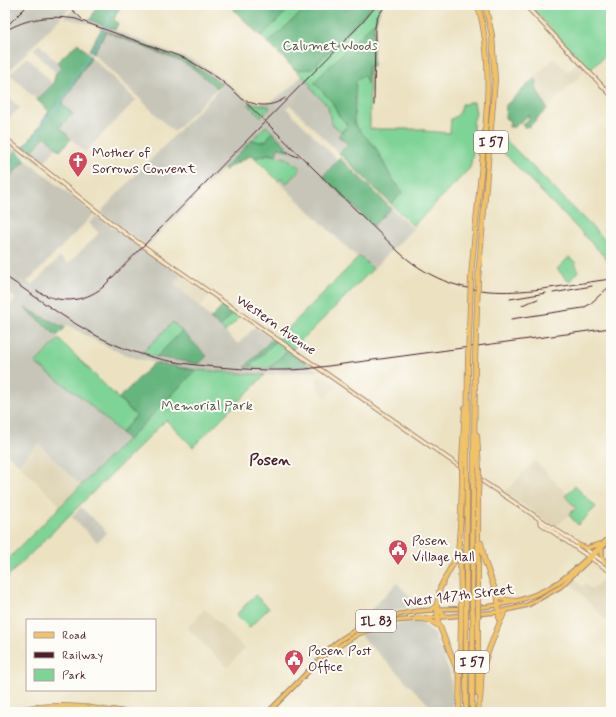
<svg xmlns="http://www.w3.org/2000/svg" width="616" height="717" viewBox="0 0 616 717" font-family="Mynerve,sans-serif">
<rect width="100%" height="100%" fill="#fdfcf7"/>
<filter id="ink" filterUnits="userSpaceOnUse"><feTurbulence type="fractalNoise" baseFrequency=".025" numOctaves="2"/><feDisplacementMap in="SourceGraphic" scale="8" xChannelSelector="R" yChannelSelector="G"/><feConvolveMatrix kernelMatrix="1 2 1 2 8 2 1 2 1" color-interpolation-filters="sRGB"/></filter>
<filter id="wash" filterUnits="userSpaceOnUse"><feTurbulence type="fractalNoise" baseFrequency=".012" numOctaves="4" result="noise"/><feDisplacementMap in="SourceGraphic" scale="16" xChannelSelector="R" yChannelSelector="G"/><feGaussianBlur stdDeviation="0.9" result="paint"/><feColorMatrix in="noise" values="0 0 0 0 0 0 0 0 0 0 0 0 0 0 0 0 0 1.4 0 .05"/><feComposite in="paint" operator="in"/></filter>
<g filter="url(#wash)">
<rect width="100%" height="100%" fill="#ece2c2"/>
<!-- built -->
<path fill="#ded3b4" d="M554,58L568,72L577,63L584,72L545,110L524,88Z
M181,275L210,296L199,308L173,283Z
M327,377L338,385L326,397L318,390L317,378Z
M37,444L81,486L61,506L18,464Z
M535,461L567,494L565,496L576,508L556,527L504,493Z
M608,574H611V616L606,620L570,583L574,578L582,586L585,583L592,590Z
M205,609L245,649L227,667L187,628Z"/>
<!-- industrial -->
<path fill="#c6c5b8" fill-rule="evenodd" d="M5,5H73L5,75Z
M72,10L84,18L197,62L225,81L222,84L199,67L177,56L91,24L64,18Z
M106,32L182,62L193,68L217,88L174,132L93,53Z
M39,44L62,67L56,73L33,50Z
M27,57L53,84L37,100L10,74Z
M91,57L136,100L85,152L59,127L73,114L62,104Z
M301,76L311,85L310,88L328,106L331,123L341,132L339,136L348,144L339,153L290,105L286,108L338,160L323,176L373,226L391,207L413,229L373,269L361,256L358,258L278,181L281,178L287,183L301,168L294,162L276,155L278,148L292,151L266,126L147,246L102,214L103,209L226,82L246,99L254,102H271L291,87Z
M5,93L20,108L6,121L5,120Z
M45,136L57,148L41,165L29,155Z
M5,141L16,150L5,161Z
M26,160L94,214L27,282L32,285L60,257L68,264L99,233L89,223L95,217H98L181,275L174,283L238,344L255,327L272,339L246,367L269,368L311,366L319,371L265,375L180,369L138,359L121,353L92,339L68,325L65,328L27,309L59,339L35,363L81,397L128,440L81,486L38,444L18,464L5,452V439L8,436L5,433V310L16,299L5,289V182ZM173,322L207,356L198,364L179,362L143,352Z
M81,507L107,532L97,542L72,517Z
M397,583L418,605L384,613L360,625L358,623Z
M420,621L434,634L450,674L454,711L434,710L360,635L373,629L397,624Z"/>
<!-- green -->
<path fill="#7ed396" stroke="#647960" d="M229,5H381C367,44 370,88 370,129H424V131L450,133L451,119C458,116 461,112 462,104H467L468,102H474L476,114L473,122V153L470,168L413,226L391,204L403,192L391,177L375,147L339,116L348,125L341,132L331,123L328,106L310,88L311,85Z
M528,5H611V50L590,70Z
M250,103L269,106L270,108L261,117L249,105Z
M266,126L272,132L266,141L260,142L252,140Z
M503,137L611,246V263L502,151Z
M268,154L286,158L301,168L287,183L281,178L278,181L255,158Z
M360,256L373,269L292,350H288L269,368L250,367Z
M569,257L575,262L578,271L569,282L557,269Z
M234,312L240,317L225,332L220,327Z
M173,322L182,331L156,357L142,353Z
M59,339L136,416L121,433L81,397L35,363Z
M196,370L265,375L193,447L166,420L5,579V562Z
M575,486L596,507L578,525L569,515L576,508L565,496Z
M255,595L269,608L249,628L236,615Z"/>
<!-- forest -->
<path fill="#66b57f" stroke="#586a55" d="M98,5H121L114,19L118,23L115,30L90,20Z
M229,5H293L263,35H259Z
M309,5H345L343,9L345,11L349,5H373L312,69L299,70L294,69L268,43Z
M374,22L373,66H368L367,84L365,77L362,76L356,80L354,121L355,125L375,147L391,177L403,192L391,204L339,153L348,144L338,136L348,125L339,116L332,102L314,82Z
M102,29L189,62L222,84L217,88L193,68L182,62L106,32L93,53L89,50Z
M78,43L91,57L62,104L73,114L60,127L71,139L60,151L45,136L29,155L22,149L40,126L49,111L37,100L53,84L56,73L62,67L57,62Z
M534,79L537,81L536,88L547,109L530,126L524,127L522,125L529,119V115L514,127H509L510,121L505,118L506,105Z
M272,132L292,151L278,148L276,155L268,154L255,158L252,155L229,167L225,171L223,169L252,140L260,142L266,141Z
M16,150L26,160L5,182V161Z
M340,158L391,208L373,226L323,176Z
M224,305L234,312L220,327L210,319Z
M25,308L65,328L57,336Z
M182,331L207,356L199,364L156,357Z
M272,339L276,341L250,367H245Z
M289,350L311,366L269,368Z
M154,363L196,370L128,440L121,433L136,416L119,398Z"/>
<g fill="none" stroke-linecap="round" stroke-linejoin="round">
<!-- stream -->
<path stroke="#76b5ea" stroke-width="1" d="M90,52L99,39L115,5
M25,152L40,132L46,118L58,106L71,86L73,78L81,68L89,54
M5,173L22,155"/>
</g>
</g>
<g filter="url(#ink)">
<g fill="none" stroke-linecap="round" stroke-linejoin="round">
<!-- secondary casing -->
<g stroke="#9b8076" stroke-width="5">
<path id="secondary" d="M525,5L611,95
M5,138L119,229L462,468
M479,479L579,545
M540,520V523L611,572
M584,548L611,567"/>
</g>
<!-- primary casing -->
<g stroke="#9b8076" stroke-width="5.5">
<path id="primary" d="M578,545L587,548L600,544
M602,550V557L606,563
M438,609C480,609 525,606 560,581C578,568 595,551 611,536
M325,655L358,634L394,621L499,612L528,605L560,587L611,539
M268,712C286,695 303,677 320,659C324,656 326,651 330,648C359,623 395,612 432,610"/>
</g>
<!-- motorway casing -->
<g stroke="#9b8076" stroke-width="6">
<path id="motorway" d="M471,278C474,237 479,195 483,154C488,103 492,55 478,5
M478,280L495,80L492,35L485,5
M477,435L479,470
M462,462L465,408
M467,463L468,361
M474,468L475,362
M461,516L462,484
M481,543L485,562L498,598L499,619
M460,550L461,600
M498,595L506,600L516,601
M478,600V493
M472,601L473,489
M466,602L467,484
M438,609L445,616
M431,610L437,605
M416,618L429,620L439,626
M478,619V694
M459,675L438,622L437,605L440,588L458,554L461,514
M478,709C482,697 480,684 482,671C484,662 501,616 506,611
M113,710L124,712
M5,712C41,704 79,704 115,712
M24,712L53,710L90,712
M459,712L461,622
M466,712V620
M472,712L473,619"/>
</g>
<!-- secondary -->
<use href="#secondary" stroke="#f9e7c3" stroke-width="3"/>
<!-- primary -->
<use href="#primary" stroke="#f0c369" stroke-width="3.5"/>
<!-- motorway -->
<use href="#motorway" stroke="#f0c369" stroke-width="4.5"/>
<!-- rail -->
<path stroke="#4a1f2b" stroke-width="1" d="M67,5L82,19
M5,28L28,5
M5,31C27,18 51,15 76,19L187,59L218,78L235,92L400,253C466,311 533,289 611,279
M246,100C258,108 274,106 285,98
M374,105L375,27L377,17L386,5
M283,151L298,157
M5,276C36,297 66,320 99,337C141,359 184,365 231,368C256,370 281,371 306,369L611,328
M37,291C59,304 83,303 103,287L362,23L377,5
M553,293L592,286
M510,299L546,293
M522,305L538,299
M511,319L583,308L590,304L611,285"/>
<!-- motorway-bridge casing -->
<g stroke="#9b8076" stroke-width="6" stroke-linecap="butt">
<path id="motorway-bridge" d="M468,361L471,278
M475,362L478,280
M462,484V462
M467,484V463
M473,489L474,468
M478,493L479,470
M472,601L473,619
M478,619V600
M466,620V602
M461,622V600"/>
</g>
<!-- motorway-bridge -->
<use href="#motorway-bridge" stroke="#f0c369" stroke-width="4.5"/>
</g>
</g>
<!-- icons -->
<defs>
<g id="church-pin" transform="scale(1)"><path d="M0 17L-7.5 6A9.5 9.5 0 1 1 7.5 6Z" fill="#d1495b" stroke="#fdfcf7"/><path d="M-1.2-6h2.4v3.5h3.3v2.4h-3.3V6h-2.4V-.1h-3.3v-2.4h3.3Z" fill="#fff"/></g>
<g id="civic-pin" transform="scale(1)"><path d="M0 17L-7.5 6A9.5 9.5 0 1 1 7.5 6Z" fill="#d1495b" stroke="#fdfcf7"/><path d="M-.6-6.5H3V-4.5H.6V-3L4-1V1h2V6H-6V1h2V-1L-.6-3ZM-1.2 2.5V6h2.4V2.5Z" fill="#fff"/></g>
</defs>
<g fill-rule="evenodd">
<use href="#church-pin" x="78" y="161"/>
<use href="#civic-pin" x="398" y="549"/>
<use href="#civic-pin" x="294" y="659"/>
</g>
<g text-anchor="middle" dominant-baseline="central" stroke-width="4" stroke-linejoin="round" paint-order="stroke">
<!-- shield labels -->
<g fill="#fdfcf7" stroke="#806168" stroke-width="1">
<rect x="474" y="131" width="34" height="22" rx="3"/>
<rect x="356" y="610" width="40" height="22" rx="3"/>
<rect x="455" y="651" width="34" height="22" rx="3"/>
</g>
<g font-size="13" font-weight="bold" fill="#4a1f2b">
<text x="491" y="142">I 57</text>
<text x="376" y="621">IL 83</text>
<text x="472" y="662">I 57</text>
</g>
<!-- park labels -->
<g font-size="14" fill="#5a554b" stroke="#fdfcf7">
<text x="330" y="46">Calumet Woods</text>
<text x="207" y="406">Memorial Park</text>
</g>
<!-- poi labels -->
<g font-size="14" fill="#4a1f2b" stroke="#fdfcf7" text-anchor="start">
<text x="92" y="153">Mother of<tspan x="92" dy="16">Sorrows Convent</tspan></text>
<text x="412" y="541">Posen<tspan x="412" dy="16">Village Hall</tspan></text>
<text x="308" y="651">Posen Post<tspan x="308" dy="16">Office</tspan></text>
</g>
<!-- street labels -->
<g font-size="14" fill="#4a1f2b" stroke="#fdfcf7">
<text transform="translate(276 325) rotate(35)">Western Avenue</text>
<text transform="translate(459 596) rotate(-7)">West 147th Street</text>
</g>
<!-- quarter labels -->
<g font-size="16" font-weight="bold" fill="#4a1f2b" stroke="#fdfcf7">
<text x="270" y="460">Posen</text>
</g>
</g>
<!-- margin -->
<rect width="616" height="717" fill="none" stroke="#fdfcf7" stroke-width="20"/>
<!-- legend -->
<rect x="26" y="619" width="130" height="72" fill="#fdfcf7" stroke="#b5a4a5"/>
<rect x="34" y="632" width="20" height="6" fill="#f0c369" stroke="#b5a4a5"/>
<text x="62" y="639" font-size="12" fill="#4a1f2b">Road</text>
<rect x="34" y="652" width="20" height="6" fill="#4a1f2b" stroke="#b5a4a5"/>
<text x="62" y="659" font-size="12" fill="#4a1f2b">Railway</text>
<rect x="34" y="669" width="20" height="12" fill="#7ed396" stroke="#b5a4a5"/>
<text x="62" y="679" font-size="12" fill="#4a1f2b">Park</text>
</svg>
